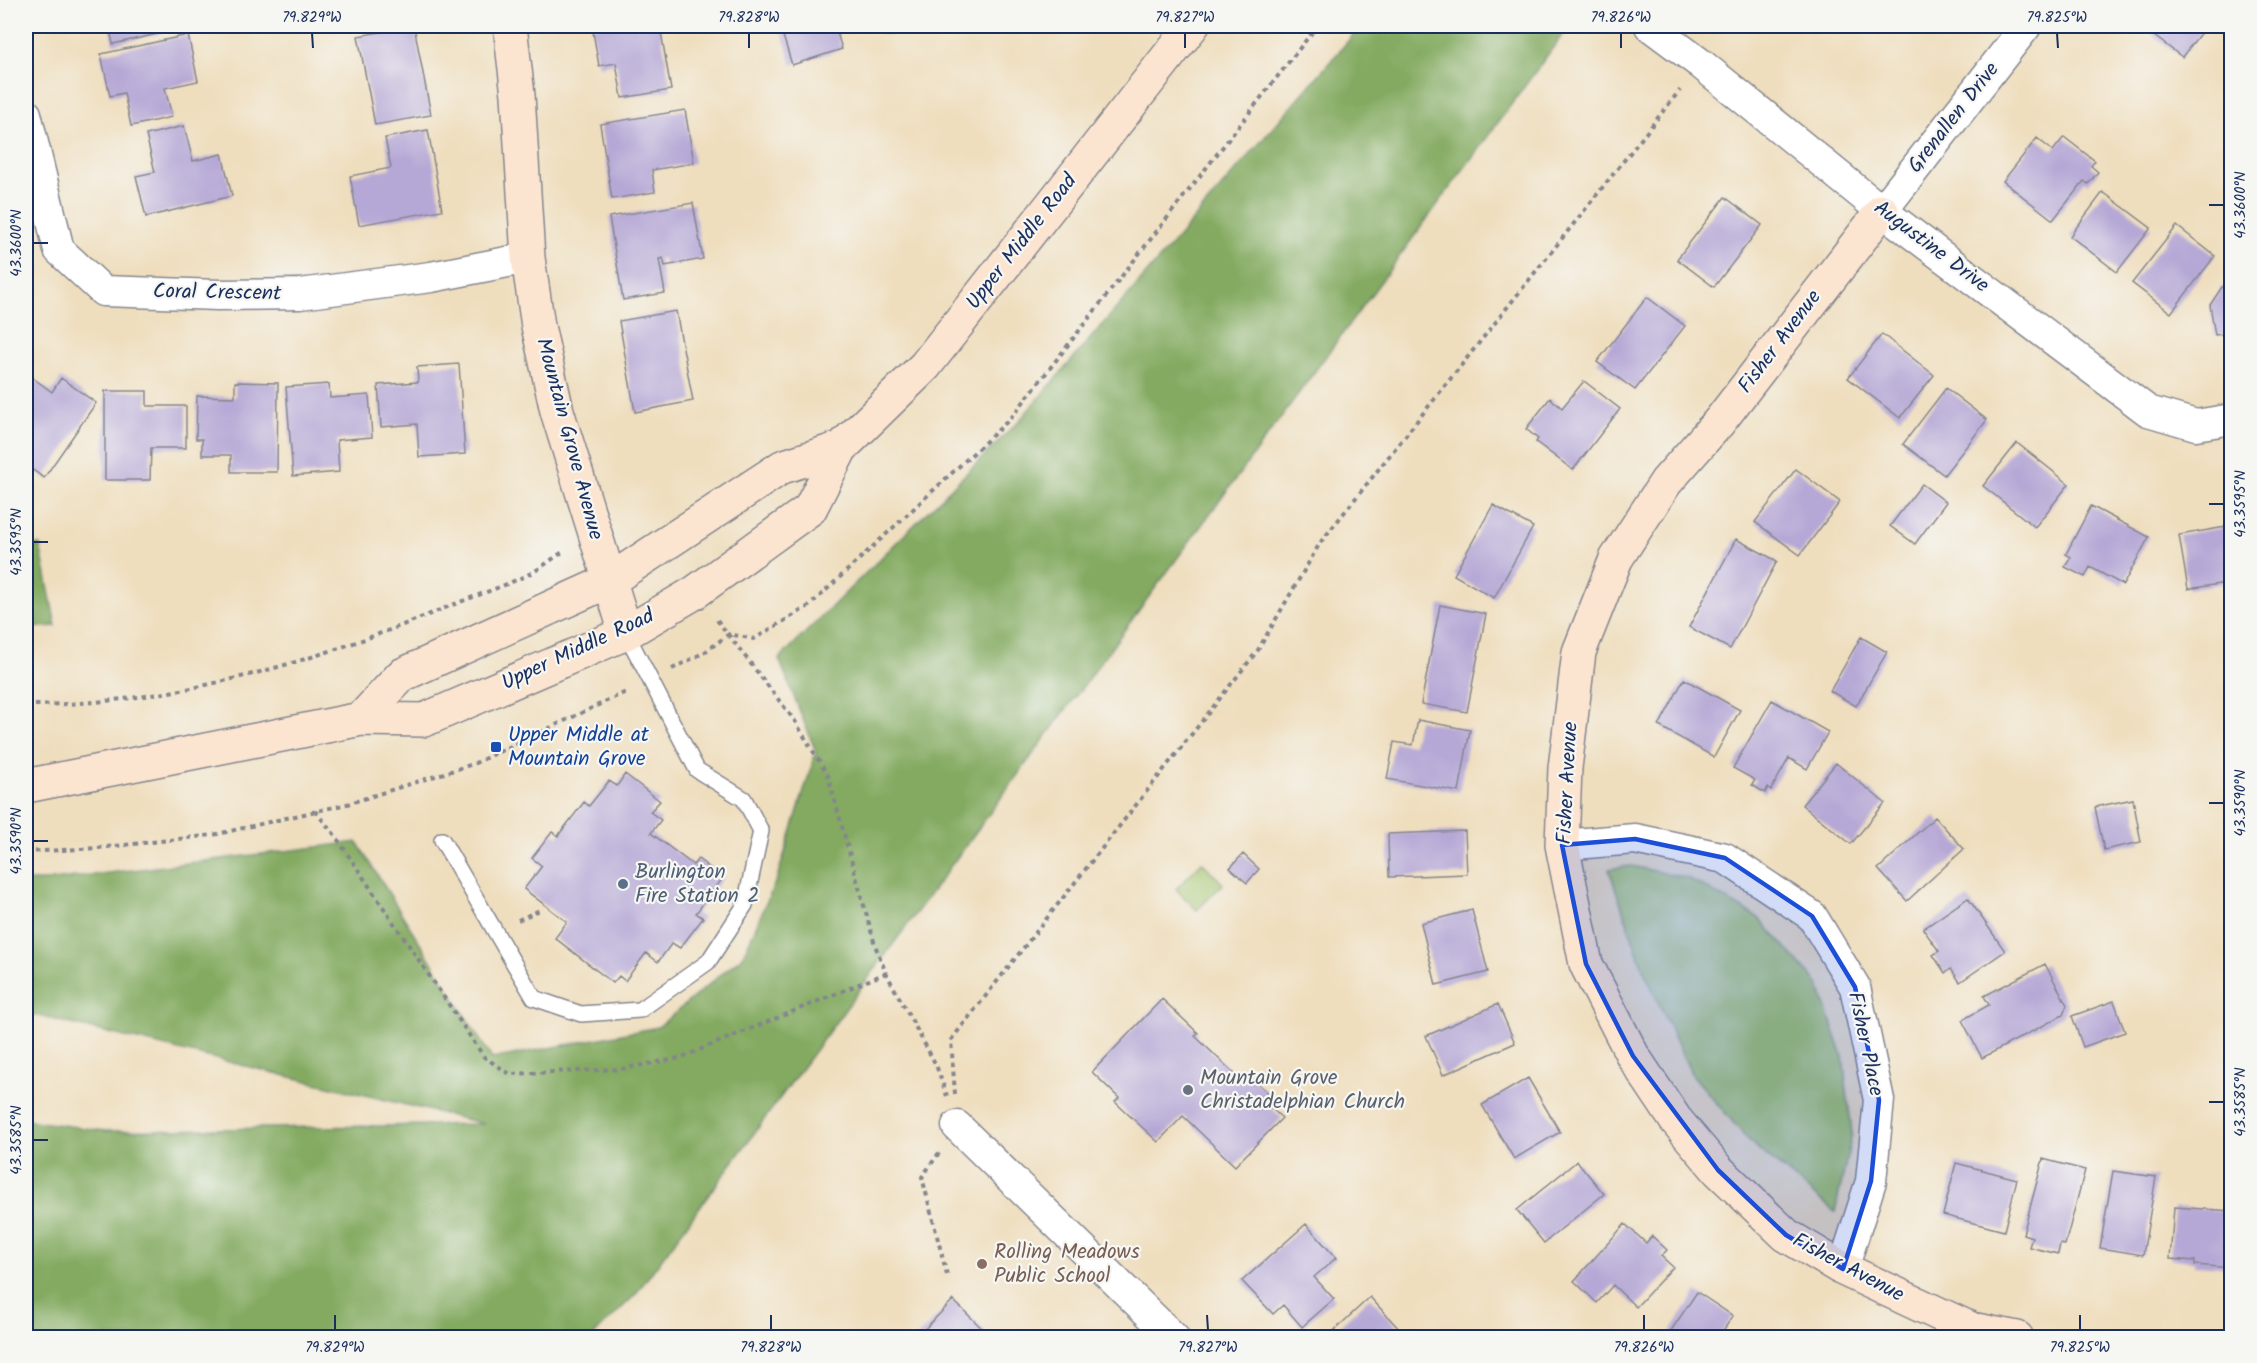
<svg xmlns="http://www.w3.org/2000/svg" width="2257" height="1363" viewBox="0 0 2257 1363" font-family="Kalam,sans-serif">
<rect width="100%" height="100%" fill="#f6f6f2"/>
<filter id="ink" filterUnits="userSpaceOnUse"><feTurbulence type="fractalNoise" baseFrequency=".0167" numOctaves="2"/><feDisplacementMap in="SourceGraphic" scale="12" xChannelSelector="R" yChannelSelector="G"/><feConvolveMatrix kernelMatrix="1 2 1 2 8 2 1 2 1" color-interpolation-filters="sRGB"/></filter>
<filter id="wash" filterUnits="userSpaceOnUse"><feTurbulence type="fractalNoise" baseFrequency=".008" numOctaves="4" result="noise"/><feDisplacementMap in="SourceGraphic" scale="24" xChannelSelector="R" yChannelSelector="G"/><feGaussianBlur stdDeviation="1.35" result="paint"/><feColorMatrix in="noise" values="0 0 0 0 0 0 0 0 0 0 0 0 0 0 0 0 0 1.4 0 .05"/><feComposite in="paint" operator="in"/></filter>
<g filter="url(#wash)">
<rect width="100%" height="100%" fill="#efdebe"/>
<!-- green -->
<path fill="#a4c46c" stroke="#607a65" stroke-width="1.5" d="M1202,862L1223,884L1197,910L1176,889Z
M1631,866L1688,878L1759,918L1818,984L1843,1057L1852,1134L1835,1212L1750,1142L1691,1073L1643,969L1609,869Z"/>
<!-- forest -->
<path fill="#83aa60" stroke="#4f6c5f" stroke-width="1.5" d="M1361,26H1554L1566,30L635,1295L592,1337H26V1120L106,1131L485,1124L26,1013V881H44L357,842L492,1059L658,1027L743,956L777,878L816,752L779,659L1019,421Z
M26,544L40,545L56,626L26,628Z"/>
<g id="blocks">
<!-- building -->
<path fill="#b6a8d6" d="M109,26H169L171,31L113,44Z
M414,26L431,115L375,125L358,36Z
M592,26H660L671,90L622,98L616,63L599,66Z
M780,26H835L842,49L792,65Z
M883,26H912L887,36Z
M2141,26H2206L2182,57Z
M188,35L198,81L165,88L172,117L131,126L124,93L110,96L101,54Z
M685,110L694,163L652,170L655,192L612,199L600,124Z
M184,126L193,161L222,154L232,196L146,217L136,176L155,172L146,135Z
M428,130L442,210L359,225L350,176L391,168L385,138Z
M2064,137L2095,161L2091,166L2098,172L2088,184L2084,181L2053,220L2003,181L2037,138L2053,151Z
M2103,192L2151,228L2117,272L2070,236Z
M1725,197L1762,225L1714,287L1677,259Z
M693,203L703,259L665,266L663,258L659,259L665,293L623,300L609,217Z
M2177,226L2215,256L2171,313L2132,283Z
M2232,285V333L2215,335L2210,305L2222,287Z
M1647,297L1685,326L1635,390L1597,362Z
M676,311L693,401L635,412L619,321Z
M1882,334L1934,375L1900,418L1848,378Z
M459,364L465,454L419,457L417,424L381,427L378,385L418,382L417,367Z
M26,373L52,392L61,378L96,403L44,478L26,465Z
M1584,381L1620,409L1573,470L1536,442L1538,439L1526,429L1550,398L1562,408Z
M235,382L278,383L277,472H231V455H202V439H196L197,396L235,397Z
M329,384L330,398L369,395L372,437L337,440L339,472L293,476L286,387Z
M1946,388L1987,420L1944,475L1903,444Z
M105,391H147V406H186V448H151L150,480H105Z
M2017,443L2069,484L2035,527L1983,486Z
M1796,469L1840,502L1800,555L1755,522Z
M1922,484L1946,502L1915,544L1890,526Z
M1493,505L1533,527L1494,598L1454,575Z
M2091,506L2149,537L2123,585L2090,567L2085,577L2065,567L2071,557L2066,554Z
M2232,526V582L2188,589L2179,535Z
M1736,539L1777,561L1730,649L1689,627Z
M1440,605L1486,614L1467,712L1421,704Z
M1861,637L1887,652L1856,706L1830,691Z
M1684,679L1740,710L1714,757L1659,726Z
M1772,700L1828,732L1807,769L1789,758L1771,790L1768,787L1765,793L1752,785L1755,780L1733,768Z
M1418,720L1470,730L1459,792L1387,779L1394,742L1413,745Z
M1836,763L1885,803L1851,844L1802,805Z
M625,774L660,801L650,812L661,820L651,833L693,865L698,859L723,878L696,913L703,918L680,948L672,943L658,962L646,953L625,981L619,976L613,983L555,938L567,922L524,889L542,866L532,858L552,832L558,836L584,802L589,806L609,781L617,786Z
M2133,799L2141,842L2104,850L2095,807Z
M1935,817L1964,849L1907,901L1878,869Z
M1465,831L1467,874L1389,877L1388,834Z
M1243,854L1259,869L1247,883L1230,868Z
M1968,898L2005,951L1960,982L1951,969L1945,973L1933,955L1939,951L1923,929Z
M1472,910L1488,972L1436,985L1421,923Z
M2045,964L2067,1005L2063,1015L1982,1058L1962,1020L1989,1005L1984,996Z
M1162,999L1198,1033L1195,1036L1243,1082L1250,1076L1277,1101L1271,1108L1282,1118L1235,1166L1183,1116L1158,1142L1115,1102L1119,1098L1092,1072Z
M2114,1001L2125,1032L2083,1047L2072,1016Z
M1498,1004L1515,1043L1443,1075L1426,1036Z
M1528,1078L1560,1132L1514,1159L1482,1105Z
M2043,1159L2085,1170L2065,1245L2060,1244L2058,1254L2029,1247L2032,1237L2023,1234Z
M1577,1161L1604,1194L1544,1243L1517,1210Z
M1956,1163L2017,1179L2004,1231L1943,1215Z
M2113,1171L2156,1177L2143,1255L2100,1248Z
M2174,1207L2232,1211V1268L2195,1265V1261L2170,1259Z
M1306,1224L1336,1258L1314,1277L1334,1299L1302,1327L1283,1305L1273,1314L1242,1281Z
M1625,1224L1646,1243L1652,1236L1667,1250L1661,1256L1673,1267L1636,1307L1613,1285L1597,1303L1574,1281Z
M1697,1292L1733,1316L1718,1338H1666Z
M1370,1297L1400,1330L1391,1338H1326Z
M953,1300L992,1338H916Z"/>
</g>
</g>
<g filter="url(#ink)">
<use href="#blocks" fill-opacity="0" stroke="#85868e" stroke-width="1.5"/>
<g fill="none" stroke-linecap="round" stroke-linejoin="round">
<!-- lane casing -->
<g stroke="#85868e" stroke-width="18">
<path id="lane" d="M442,840L534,998L581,1014L640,1010L708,962L745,905L761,831L744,799L697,770L626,633"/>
</g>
<!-- street casing -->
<g stroke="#85868e" stroke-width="33">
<path id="street" d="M1650,26L1701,64L1882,211L2148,411L2196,425L2232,419
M26,114L59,250L103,291L218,295L300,294L431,277L528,258
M1882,211L2026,26
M1562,845L1635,839L1725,858L1812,916L1855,987L1879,1100L1871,1181L1843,1269
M957,1126L1174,1338"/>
</g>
<!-- secondary casing -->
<g stroke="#85868e" stroke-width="36">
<path id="secondary" d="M510,26L518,95L528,258L538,326L557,411L626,633
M1882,211L1719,422L1666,482L1616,559L1579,652L1565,768L1562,845L1586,964L1633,1056L1675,1119L1718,1170L1786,1235L1843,1269L1971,1329L2017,1338
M361,719L402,675L609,581L782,467L841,448
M26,786L361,719L424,720L626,633L694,593L810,509L841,448L925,366L1192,26"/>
</g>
<!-- path -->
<path stroke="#85868e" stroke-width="4" stroke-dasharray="4.5 4.5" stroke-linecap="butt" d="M717,620L795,721L828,776L875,945L886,973L936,1065L947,1096
M672,669L705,652L729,634L754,639L809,606L1011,418L1317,26
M26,705C169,705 309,664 440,610C471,597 504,587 533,572C544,566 553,558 563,552
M315,811L334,834L484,1057L510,1074L621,1069L680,1058L886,973
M26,852L98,848L213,835L347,804L473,764L628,691
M518,920L542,909
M955,1094L951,1040L1258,650L1320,543L1680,90
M939,1153L922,1177L947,1275"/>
<!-- lane -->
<use href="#lane" stroke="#fff" stroke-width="15"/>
<!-- street -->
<use href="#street" stroke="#fff" stroke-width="30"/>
<!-- secondary -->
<use href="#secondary" stroke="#fce5d0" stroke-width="33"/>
</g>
</g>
<!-- marked area -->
<path fill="#1d4ed8" fill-opacity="0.2" stroke="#1d4ed8" stroke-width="4.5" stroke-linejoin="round" d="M1635,839L1725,858L1812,916L1855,987L1879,1100L1871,1181L1843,1269L1786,1235L1718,1170L1633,1056L1586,964L1562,845Z"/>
<!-- ticks -->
<path fill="none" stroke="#1b2f5e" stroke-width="2" d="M312,33L313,48M749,33V48M1185,33V48M1621,33V48M2057,33L2058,48M2209,205H2224M33,243H48M2209,504H2224M33,542H48M2209,803H2224M33,841H48M2209,1102H2224M33,1140H48M335,1315V1330M771,1315V1330M1207,1315L1208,1330M1644,1315V1330M2080,1315V1330"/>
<!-- markers -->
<rect fill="#1a4fb4" stroke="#f6f6f2" stroke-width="2" x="490" y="741" width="12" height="12" rx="3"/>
<circle fill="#5c6f8a" stroke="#f6f6f2" stroke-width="2" cx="623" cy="884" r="6"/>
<circle fill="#6b7280" stroke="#f6f6f2" stroke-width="2" cx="1188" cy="1090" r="6"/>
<circle fill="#8d6e63" stroke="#f6f6f2" stroke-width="2" cx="982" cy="1264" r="6"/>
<g text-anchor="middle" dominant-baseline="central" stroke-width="4.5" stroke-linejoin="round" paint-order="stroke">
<!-- street labels -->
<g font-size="21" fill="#1b2f5e" stroke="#f6f6f2">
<text transform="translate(1954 118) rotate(-52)">Grenallen Drive</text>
<text transform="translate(1022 242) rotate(-52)">Upper Middle Road</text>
<text transform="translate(1931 247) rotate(37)">Augustine Drive</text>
<text transform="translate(217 293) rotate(1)">Coral Crescent</text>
<text transform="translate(1780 342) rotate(-53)">Fisher Avenue</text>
<text transform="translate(569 439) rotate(75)">Mountain Grove Avenue</text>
<text transform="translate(578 650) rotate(-25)">Upper Middle Road</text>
<text transform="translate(1568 783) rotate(-87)">Fisher Avenue</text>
<text transform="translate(1865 1044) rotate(78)">Fisher Place</text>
<text transform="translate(1848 1268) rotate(28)">Fisher Avenue</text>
</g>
<!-- transit labels -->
<g font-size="21" fill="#164399" stroke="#f6f6f2" text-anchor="start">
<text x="508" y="735">Upper Middle at<tspan x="508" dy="24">Mountain Grove</tspan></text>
</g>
<!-- service labels -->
<g font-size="21" fill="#4e5e75" stroke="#f6f6f2" text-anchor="start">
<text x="635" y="872">Burlington<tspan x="635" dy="24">Fire Station 2</tspan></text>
</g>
<!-- worship labels -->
<g font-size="21" fill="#5b616d" stroke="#f6f6f2" text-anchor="start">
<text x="1200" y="1078">Mountain Grove<tspan x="1200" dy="24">Christadelphian Church</tspan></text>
</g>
<!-- education labels -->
<g font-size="21" fill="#785e54" stroke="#f6f6f2" text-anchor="start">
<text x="994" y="1252">Rolling Meadows<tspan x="994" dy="24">Public School</tspan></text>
</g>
</g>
<!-- margin -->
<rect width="2257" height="1363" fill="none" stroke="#f6f6f2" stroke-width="66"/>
<rect x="33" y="33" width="2191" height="1297" fill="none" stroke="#1b2f5e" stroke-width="2"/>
<g font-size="15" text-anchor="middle" fill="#1b2f5e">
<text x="312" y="22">79.829°W</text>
<text x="749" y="22">79.828°W</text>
<text x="1185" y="22">79.827°W</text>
<text x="1621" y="22">79.826°W</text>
<text x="2057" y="22">79.825°W</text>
<text transform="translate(2240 205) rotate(-90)" y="5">43.3600°N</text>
<text transform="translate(16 243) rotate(-90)" y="5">43.3600°N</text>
<text transform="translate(2240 504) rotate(-90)" y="5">43.3595°N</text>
<text transform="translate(16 542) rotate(-90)" y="5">43.3595°N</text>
<text transform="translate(2240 803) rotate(-90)" y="5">43.3590°N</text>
<text transform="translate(16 841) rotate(-90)" y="5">43.3590°N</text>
<text transform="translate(2240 1102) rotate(-90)" y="5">43.3585°N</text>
<text transform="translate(16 1140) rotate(-90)" y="5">43.3585°N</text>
<text x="335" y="1352">79.829°W</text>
<text x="771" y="1352">79.828°W</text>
<text x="1208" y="1352">79.827°W</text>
<text x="1644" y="1352">79.826°W</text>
<text x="2080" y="1352">79.825°W</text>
</g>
</svg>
